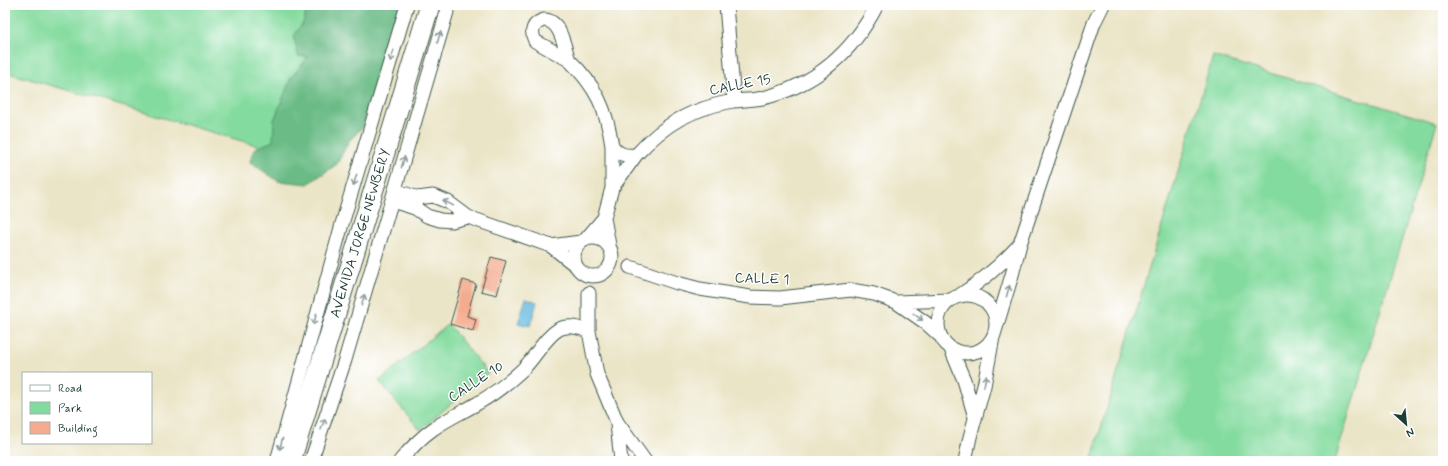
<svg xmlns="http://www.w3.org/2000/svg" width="1448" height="466" viewBox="0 0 1448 466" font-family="Mynerve,sans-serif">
<rect width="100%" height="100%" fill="#fff"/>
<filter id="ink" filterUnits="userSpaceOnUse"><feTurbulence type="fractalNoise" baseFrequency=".025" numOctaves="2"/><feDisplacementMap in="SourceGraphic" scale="8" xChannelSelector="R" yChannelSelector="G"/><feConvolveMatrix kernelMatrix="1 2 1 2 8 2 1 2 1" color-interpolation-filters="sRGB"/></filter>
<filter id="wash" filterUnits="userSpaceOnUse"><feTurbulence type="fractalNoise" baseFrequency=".012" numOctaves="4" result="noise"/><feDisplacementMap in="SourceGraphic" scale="16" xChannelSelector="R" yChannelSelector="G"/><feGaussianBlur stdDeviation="0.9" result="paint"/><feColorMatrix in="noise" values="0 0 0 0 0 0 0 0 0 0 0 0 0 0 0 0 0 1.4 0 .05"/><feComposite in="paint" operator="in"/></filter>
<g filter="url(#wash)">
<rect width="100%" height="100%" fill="#ebe5c7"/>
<!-- green -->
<path fill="#84db9f" stroke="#528c6a" d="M5,5H379L331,167L5,72Z
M1213,56L1437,123L1335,461H1091Z
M448,324L488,373L420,430L379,381Z"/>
<!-- forest -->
<path fill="#6bbb86" stroke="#457c5d" d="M302,5H400L363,127L349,141L337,164L308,184L278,181L250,162L254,149L273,141L274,120L291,78L308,57L298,56L294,36L303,23L307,9Z"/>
<!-- water -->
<path fill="#65bae1" stroke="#427c8a" d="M526,298L537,302L530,326L518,323Z"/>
<g id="blocks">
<!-- building -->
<path fill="#f4ab8f" d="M491,257L506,261L497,295L481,291Z
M463,280L476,284L467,316L476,319L473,331L450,324Z"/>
</g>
</g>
<g filter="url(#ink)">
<use href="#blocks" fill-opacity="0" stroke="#3e564a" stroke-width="1"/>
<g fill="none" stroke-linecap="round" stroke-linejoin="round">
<!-- street casing -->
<g stroke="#3e564a" stroke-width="15">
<path id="street" d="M726,5L734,101
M544,20C561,20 564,47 569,60L535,41C530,31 533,23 544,20Z
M569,60C596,86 607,110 612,146
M636,155C665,123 691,109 733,101C743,100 753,100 763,98C815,85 853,52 877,5
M392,201L415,208L427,216L440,220L452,221L468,217L448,202L433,196L418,198L395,190
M468,217L551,246
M604,218L612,188V146C619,155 625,156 636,155L612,188
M574 257a19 19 0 1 1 38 0a19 19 0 1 1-38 0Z
M586,239L604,218L609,245
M575,265L551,246L581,242
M630,267L677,283L700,289L750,297L780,298L851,290L874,294L896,302
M589,293V331L597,374L617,422L645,461
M938 324a29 29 0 1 1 58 0a29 29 0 1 1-58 0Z
M960,295C984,280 1000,266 1019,245
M996,328L1012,275L1020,244L1094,23L1103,5
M939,335L926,323L896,302L950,300
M951,349L964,380L975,417
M617,424L621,461
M277,461L342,224L407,5
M311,461L345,360L449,5
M400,461C410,449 420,438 433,429C447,419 463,412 478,403C494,394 509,382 522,370C535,358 544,338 559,329C569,324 578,328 589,331
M965,461L970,437L984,386L993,337"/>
</g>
<!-- secondary casing -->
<g stroke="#3e564a" stroke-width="21">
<g id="secondary">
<path id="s1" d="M291,461L430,5"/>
</g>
</g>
<!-- street -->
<use href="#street" stroke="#fff" stroke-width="13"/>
<!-- secondary -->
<use href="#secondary" stroke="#fff" stroke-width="19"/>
</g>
<!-- one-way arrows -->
<defs><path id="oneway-shaft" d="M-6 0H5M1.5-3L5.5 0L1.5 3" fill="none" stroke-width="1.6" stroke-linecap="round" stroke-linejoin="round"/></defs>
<g stroke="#8f9e9a">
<use href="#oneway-shaft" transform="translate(439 37) rotate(-74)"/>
<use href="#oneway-shaft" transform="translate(392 56) rotate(106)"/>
<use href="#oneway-shaft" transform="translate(403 162) rotate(-74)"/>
<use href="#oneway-shaft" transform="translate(355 180) rotate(107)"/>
<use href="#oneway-shaft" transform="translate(448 203) rotate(-152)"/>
<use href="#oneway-shaft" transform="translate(1008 291) rotate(-74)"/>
<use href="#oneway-shaft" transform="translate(363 300) rotate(-74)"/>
<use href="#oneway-shaft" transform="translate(918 317) rotate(37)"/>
<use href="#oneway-shaft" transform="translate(315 319) rotate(105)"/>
<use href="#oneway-shaft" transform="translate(985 381) rotate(-79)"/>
<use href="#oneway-shaft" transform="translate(323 424) rotate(-71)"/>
<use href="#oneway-shaft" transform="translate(281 444) rotate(105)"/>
</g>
</g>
<g text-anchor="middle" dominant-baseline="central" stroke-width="3" stroke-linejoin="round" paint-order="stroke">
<!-- street labels -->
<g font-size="14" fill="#1f3d34" stroke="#fff">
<text transform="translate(740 85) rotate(-11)">CALLE 15</text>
<text stroke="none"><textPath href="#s1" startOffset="238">AVENIDA JORGE NEWBERY</textPath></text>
<text transform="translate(762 279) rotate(2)">CALLE 1</text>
<text transform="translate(476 382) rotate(-33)">CALLE 10</text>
</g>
</g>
<!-- margin -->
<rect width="1448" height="466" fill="none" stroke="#fff" stroke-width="20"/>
<!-- legend -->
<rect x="22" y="372" width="130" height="72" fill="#ffffff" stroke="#a5b1ae"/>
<rect x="30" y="385" width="20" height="6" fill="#ffffff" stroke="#a5b1ae"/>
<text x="58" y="392" font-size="12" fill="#1f3d34">Road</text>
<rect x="30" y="402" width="20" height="12" fill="#84db9f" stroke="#a5b1ae"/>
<text x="58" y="412" font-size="12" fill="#1f3d34">Park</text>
<rect x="30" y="422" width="20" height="12" fill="#f4ab8f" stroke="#a5b1ae"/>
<text x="58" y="432" font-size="12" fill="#1f3d34">Building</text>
<!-- north arrow -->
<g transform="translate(1406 424) rotate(153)" stroke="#ffffff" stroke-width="3" paint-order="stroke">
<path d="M0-3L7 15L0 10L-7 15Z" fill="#1f3d34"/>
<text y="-6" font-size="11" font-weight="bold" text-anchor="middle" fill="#1f3d34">N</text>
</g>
</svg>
